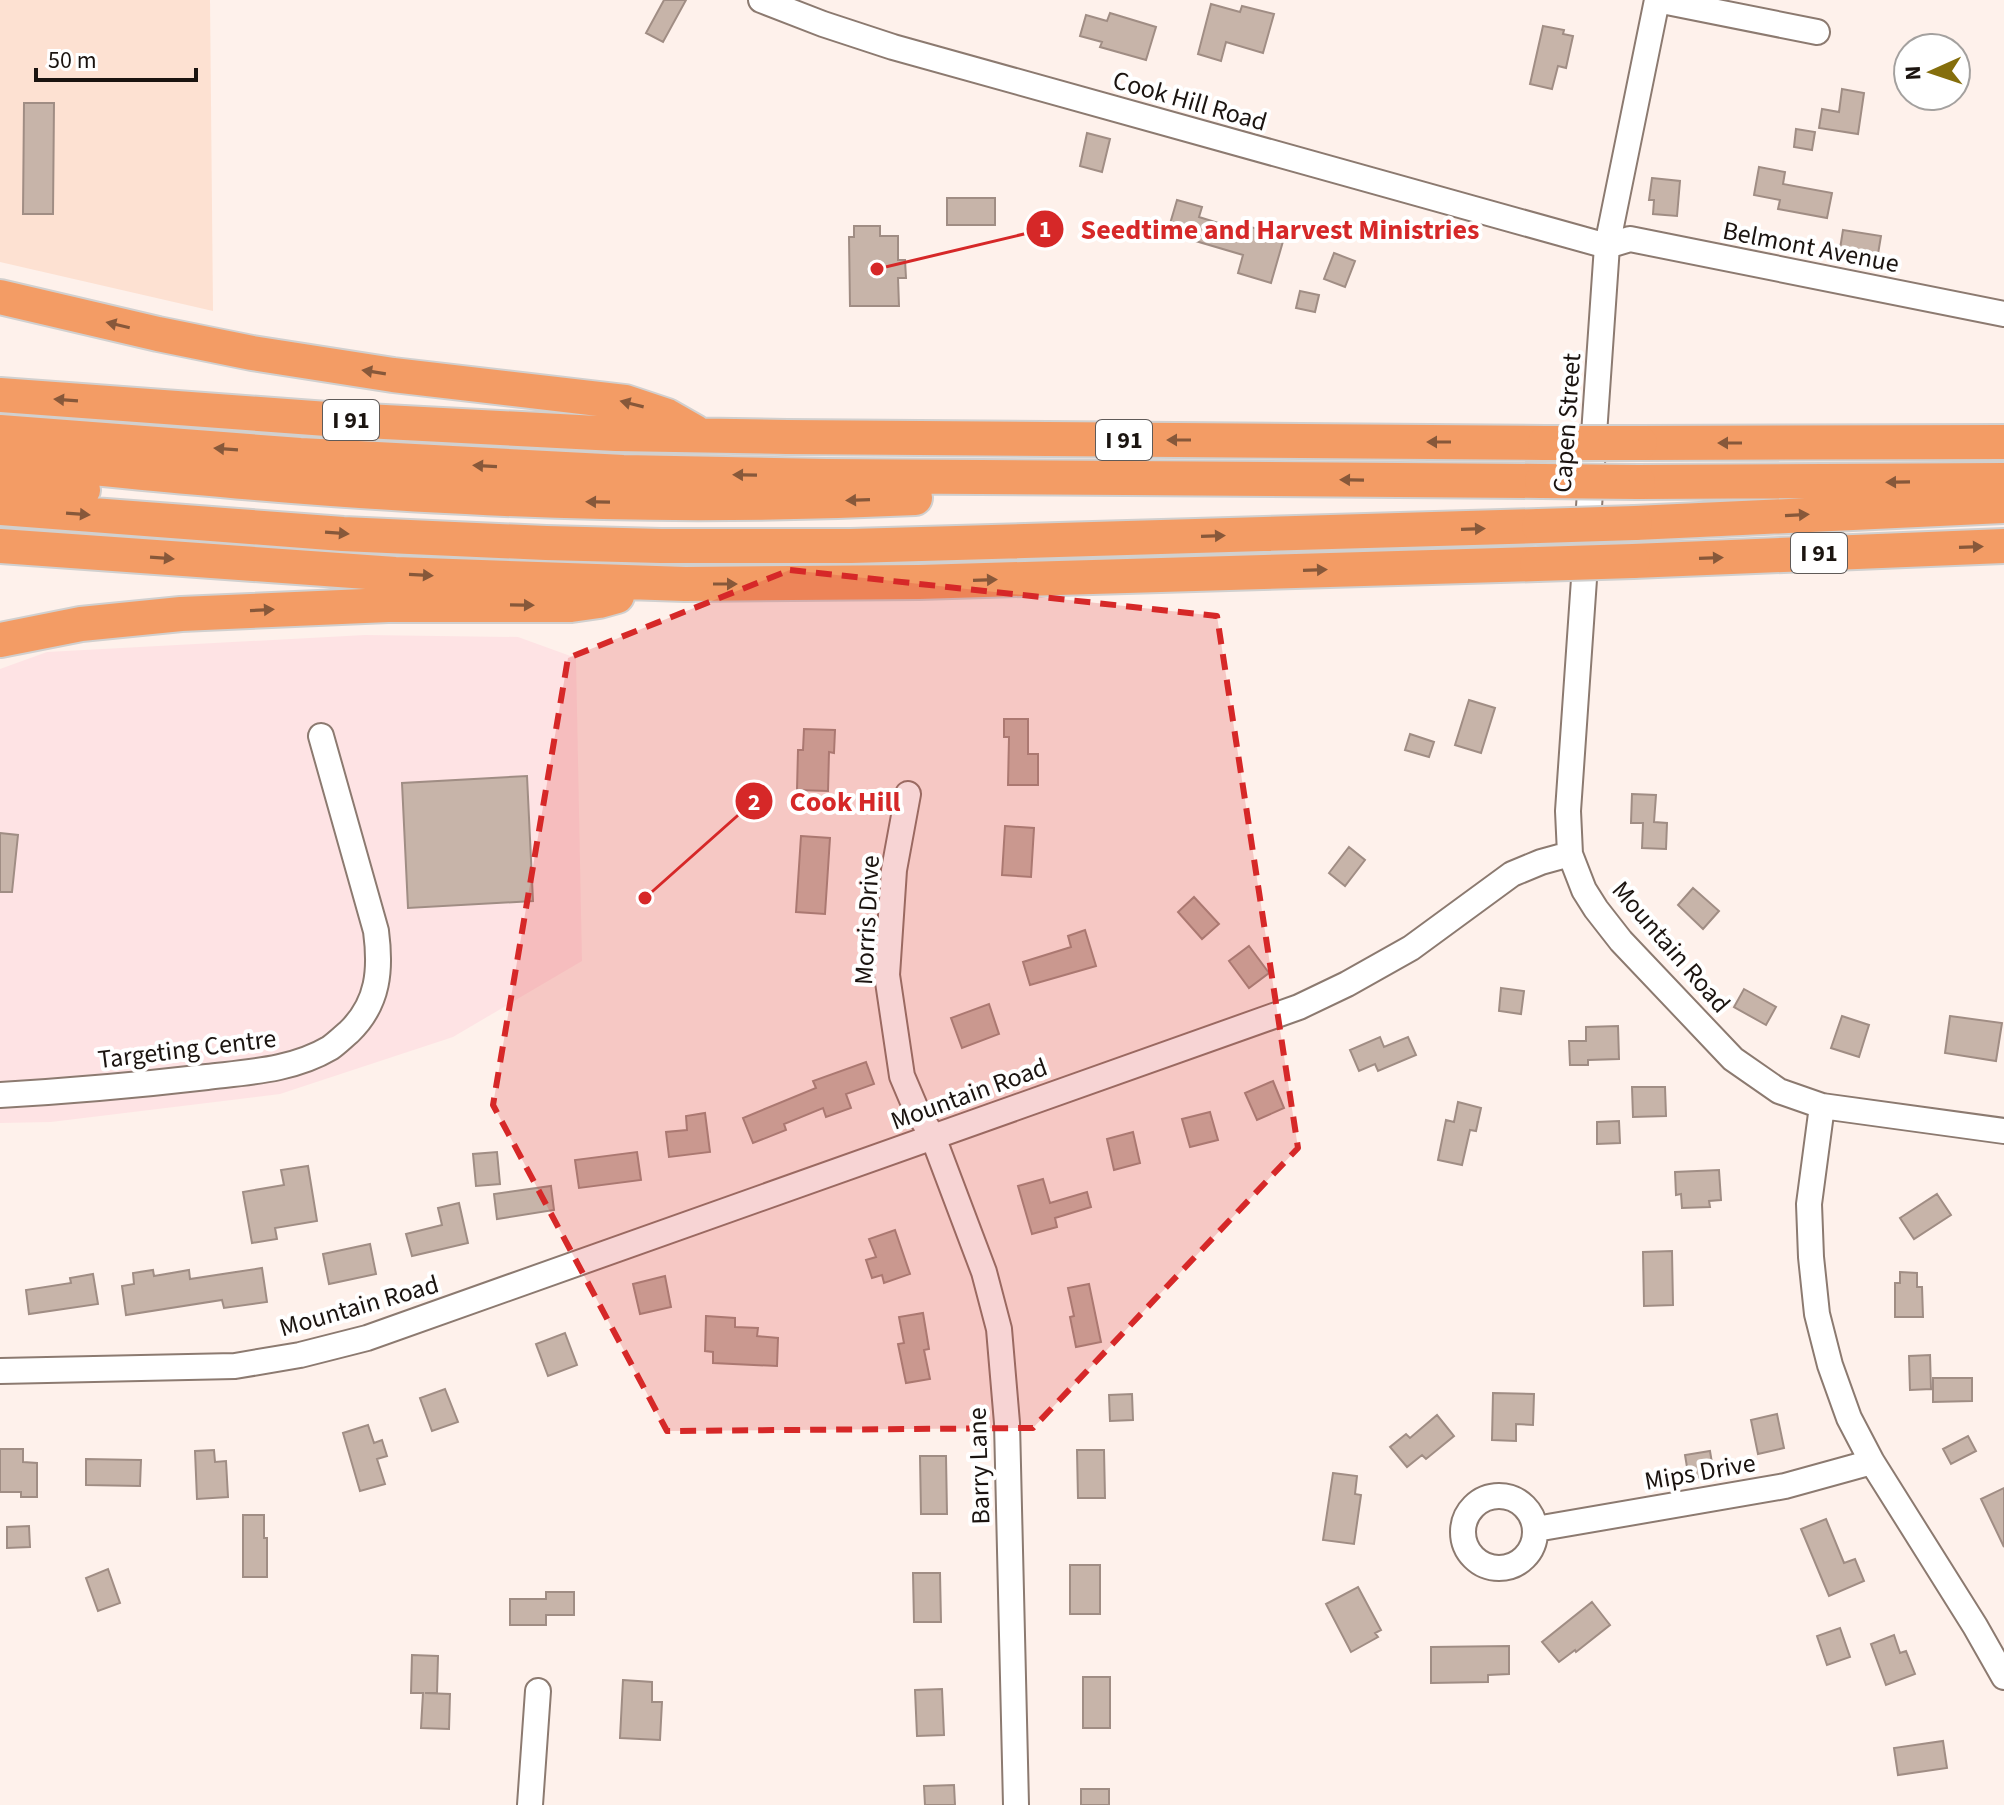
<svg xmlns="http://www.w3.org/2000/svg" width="2004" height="1805" viewBox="0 0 2004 1805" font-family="'Source Sans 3',sans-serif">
<rect width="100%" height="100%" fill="#fef1eb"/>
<!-- commercial -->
<path fill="#fee3e4" d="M365,635L518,637L576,658L582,961L453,1037L280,1094L51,1122L0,1123V669L47,652Z"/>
<!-- built -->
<path fill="#fde1d2" d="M0,0H210L213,311L0,262Z"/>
<!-- building -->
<path fill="#c7b4a9" stroke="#a08d84" stroke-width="2" d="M664,0H686L663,42L646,33Z
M1211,4L1240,12L1242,6L1274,14L1263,53L1226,42L1221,61L1198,54Z
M1110,13L1156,27L1146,60L1100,47L1102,42L1080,36L1086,15L1107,21Z
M1543,26L1564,30L1563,34L1573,36L1566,68L1558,66L1552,89L1530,84Z
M1842,89L1864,93L1858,134L1819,128L1822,109L1839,112Z
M24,103H54L53,214H23Z
M1796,129L1815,132L1812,150L1794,147Z
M1087,133L1110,139L1102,172L1080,166Z
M1759,167L1785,172L1783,184L1832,193L1827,218L1778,209L1780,200L1754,195Z
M1652,178L1680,181L1677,216L1653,214L1654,200H1649Z
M947,198H995V225H947Z
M1177,200L1202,207L1199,217L1247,232L1248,226L1260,230L1262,223L1286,231L1271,283L1238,273L1243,255L1192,240L1191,241L1167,234Z
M854,226H880V236H898V260H905L906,278H898L899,306H850L849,237H854Z
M1843,230L1881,236L1877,260L1839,255Z
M1334,253L1355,261L1345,287L1324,279Z
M1300,291L1319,295L1315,312L1296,308Z
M1469,700L1495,708L1481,753L1455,745Z
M1004,719H1028V754H1038V785H1008L1009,737H1004Z
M804,729L835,730L834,753L829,752L828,791L797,790L798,750H803Z
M1410,734L1434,742L1429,757L1405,750Z
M527,776L533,901L408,908L402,783Z
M1632,794L1656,795L1654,822L1667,823L1666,849L1642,848L1643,823H1631Z
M1005,826L1034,828L1031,877L1002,875Z
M0,833L18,835L12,892H0Z
M801,836L830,838L825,914L796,912Z
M1349,847L1365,860L1345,886L1329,873Z
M1693,888L1719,911L1703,929L1678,905Z
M1194,897L1219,924L1202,939L1178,912Z
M1085,930L1096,966L1030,985L1023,962L1071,947L1068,936Z
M1249,946L1269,973L1249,988L1229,961Z
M1501,988L1524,991L1521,1014L1499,1011Z
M1744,989L1776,1007L1766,1025L1734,1007Z
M989,1004L999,1034L962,1048L951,1018Z
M1842,1016L1869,1025L1859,1057L1831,1048Z
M1950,1016L2002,1023L1996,1061L1945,1053Z
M1618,1026L1619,1059L1588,1060V1065H1570L1569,1041H1586V1027Z
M1380,1037L1384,1047L1408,1037L1416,1055L1378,1071L1375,1064L1359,1071L1350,1050Z
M866,1062L874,1084L846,1094L851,1108L826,1117L823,1108L784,1124L786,1130L753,1143L743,1118L816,1088L813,1081Z
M1273,1081L1284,1108L1257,1120L1245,1093Z
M1632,1087H1665L1666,1116L1633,1117Z
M1458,1102L1481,1108L1476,1131L1470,1130L1462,1165L1438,1160L1446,1120L1454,1122Z
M1210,1112L1218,1140L1190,1147L1182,1119Z
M705,1113L710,1152L669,1157L666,1132L687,1130L686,1116Z
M1619,1121L1620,1143L1597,1144V1122Z
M1133,1132L1140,1163L1114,1170L1107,1139Z
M497,1152L500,1184L476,1186L473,1154Z
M637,1152L641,1180L579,1188L575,1160Z
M308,1166L317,1221L275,1228L277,1239L252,1243L243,1192L284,1185L281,1170Z
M1719,1170L1721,1200L1709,1201L1710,1207L1682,1208L1681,1194L1676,1195L1675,1172Z
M1043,1179L1050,1203L1087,1192L1091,1207L1055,1218L1057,1227L1032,1234L1018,1186Z
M551,1186L554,1210L497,1219L494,1194Z
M1937,1194L1951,1215L1914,1239L1900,1218Z
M459,1203L468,1243L412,1256L406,1234L442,1225L438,1208Z
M895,1230L910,1274L884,1283L882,1275L872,1278L866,1260L876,1257L869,1239Z
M370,1244L376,1274L329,1284L323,1254Z
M1672,1251L1673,1305L1644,1306L1643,1252Z
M262,1268L267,1302L224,1308L222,1300L126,1315L122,1286L134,1284L133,1273L153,1270L154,1276L189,1270L190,1279Z
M1900,1272L1917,1273V1287H1922L1923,1317H1895V1283H1900Z
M93,1274L98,1304L29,1314L26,1290L71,1283L70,1278Z
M665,1276L671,1307L640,1314L633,1284Z
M1089,1284L1101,1342L1076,1347L1070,1317L1074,1316L1068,1288Z
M923,1313L929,1349L924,1350L930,1379L906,1383L898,1344L904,1343L899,1317Z
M706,1316L735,1318V1327L758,1328L757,1336L778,1338L777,1366L713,1363V1352L705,1351Z
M565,1333L577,1365L548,1376L536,1344Z
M1930,1355L1931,1389L1910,1390L1909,1356Z
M1933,1378H1972V1401L1933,1402Z
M445,1389L458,1422L432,1431L420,1398Z
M1493,1393L1534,1394L1533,1425L1516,1424V1441L1492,1440Z
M1132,1394L1133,1420L1110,1421L1109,1395Z
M1777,1414L1784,1448L1758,1454L1751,1420Z
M1437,1415L1454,1436L1426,1459L1422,1455L1407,1467L1390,1447L1406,1434L1410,1438Z
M368,1425L374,1443L382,1440L387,1456L377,1459L385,1484L360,1491L343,1433Z
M1968,1436L1976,1451L1951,1464L1943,1449Z
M0,1449H23V1462L37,1463V1497H21V1492H0Z
M214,1450L215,1462L226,1461L228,1497L197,1499L195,1451Z
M1077,1450H1104L1105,1498H1078Z
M1710,1451L1714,1475L1689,1479L1685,1455Z
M920,1456H946L947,1514H921Z
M86,1459L141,1460L140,1486L86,1485Z
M1333,1473L1357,1476L1355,1494L1361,1495L1354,1544L1323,1540Z
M2004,1488V1547L1981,1499Z
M243,1515H264V1538H267V1577H243Z
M1826,1519L1844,1563L1855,1559L1864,1581L1829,1596L1801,1529Z
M29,1526L30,1547L7,1548V1527Z
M1070,1565H1100V1614H1070Z
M108,1569L120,1603L98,1611L86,1578Z
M913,1573H940L941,1622H914Z
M1358,1587L1381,1630L1375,1633L1378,1637L1351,1652L1326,1604Z
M546,1592H574V1615H546V1625H510V1599H546Z
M1592,1602L1610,1625L1576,1652L1575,1650L1559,1662L1542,1642Z
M1840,1628L1850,1657L1827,1665L1817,1636Z
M1894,1635L1900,1653L1906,1651L1915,1674L1886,1685L1871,1644Z
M1509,1646V1674L1488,1675V1682L1431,1683V1647Z
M412,1655L438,1656L437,1693H425L450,1694L449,1729L421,1728L423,1693H411Z
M1083,1677H1110V1728H1083Z
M623,1680L652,1682V1702H662L660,1740L620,1738Z
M942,1689L944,1735L917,1736L915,1690Z
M1943,1741L1947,1768L1898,1775L1894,1748Z
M954,1785L955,1805H925L924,1786Z
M1081,1789H1109V1805H1081Z"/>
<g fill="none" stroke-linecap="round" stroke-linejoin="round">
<!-- minor casing -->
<g stroke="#8c7a70" stroke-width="28">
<path id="minor" d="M761,0L823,24L893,47L1607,246L1630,239L2004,314
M1817,32L1657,0L1607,246L1568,811L1570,854L1584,890L1596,909L1621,941L1733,1059L1779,1091L1822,1106L2004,1131
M908,794L894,870L887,975L902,1076L916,1109L933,1137L984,1272L999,1329L1007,1423L1016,1805
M0,1095C69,1091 138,1085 207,1077C249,1072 293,1070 330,1048C337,1043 343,1037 349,1032C379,1003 381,969 376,931L321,736
M1822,1106L1809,1204L1811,1257L1817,1314L1830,1365L1849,1418L1872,1462L1975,1626L2004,1677
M0,1371L235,1366L300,1355L367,1338L1299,1007L1347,984L1411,948L1512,874L1541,862L1570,854
M1463 1532a36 36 0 1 1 72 0a36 36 0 1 1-72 0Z
M1536,1529L1785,1486L1872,1462
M530,1805L538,1691"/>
</g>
<!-- highway casing -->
<g stroke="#d1d0cf" stroke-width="38">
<path id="highway" d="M0,297L158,334L252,353L393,375L625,402L667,416L695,432
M0,395L327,419L616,434L787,437L1545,443
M0,432L300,455L623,472L826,476L1542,481
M1640,443L2004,442
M0,459C155,474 310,490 466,497C616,505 766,505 915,498
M1638,482L2004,480
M0,484L83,490
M0,508L343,534L546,543L661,546H851L1539,526
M1635,523L2004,506
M0,546L395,574L685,584L919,582L1537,564
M1633,561L2004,546
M0,640L81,624L181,614L388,605H571L599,601L617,596"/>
</g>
<!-- minor -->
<use href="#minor" stroke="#fff" stroke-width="24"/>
<!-- highway -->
<use href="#highway" stroke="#f39c65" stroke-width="34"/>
<!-- highway-bridge casing -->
<g stroke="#d1d0cf" stroke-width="38" stroke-linecap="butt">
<path id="highway-bridge" d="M1545,443H1640
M1542,481L1638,482
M1539,526L1635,523
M1537,564L1633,561"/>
</g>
<!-- highway-bridge -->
<use href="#highway-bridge" stroke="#f39c65" stroke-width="34"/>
</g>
<!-- one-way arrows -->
<defs><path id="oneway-solid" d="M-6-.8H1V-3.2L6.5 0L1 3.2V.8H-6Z" transform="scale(2)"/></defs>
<g fill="#87583a">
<use href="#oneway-solid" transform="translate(118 325) rotate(-167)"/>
<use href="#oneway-solid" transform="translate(374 372) rotate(-171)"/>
<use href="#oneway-solid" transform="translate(66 400) rotate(-176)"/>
<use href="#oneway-solid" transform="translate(632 404) rotate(-166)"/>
<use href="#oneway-solid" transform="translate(1179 440) rotate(-180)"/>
<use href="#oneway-solid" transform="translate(1439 442) rotate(-180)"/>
<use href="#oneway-solid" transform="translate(1730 443) rotate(-180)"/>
<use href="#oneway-solid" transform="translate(226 449) rotate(-176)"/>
<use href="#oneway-solid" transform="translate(485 466) rotate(-177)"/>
<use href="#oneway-solid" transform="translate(745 475) rotate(-179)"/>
<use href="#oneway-solid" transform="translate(1352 480) rotate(-179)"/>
<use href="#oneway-solid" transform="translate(1898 482) rotate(179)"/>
<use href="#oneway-solid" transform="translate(858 500) rotate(178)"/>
<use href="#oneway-solid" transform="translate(598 502) rotate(-179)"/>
<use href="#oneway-solid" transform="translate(78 514) rotate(4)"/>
<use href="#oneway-solid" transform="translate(1797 515) rotate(-3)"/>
<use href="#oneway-solid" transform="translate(1473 529) rotate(-2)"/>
<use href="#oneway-solid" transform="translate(337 533) rotate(4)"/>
<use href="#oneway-solid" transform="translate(1213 536) rotate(-2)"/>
<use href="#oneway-solid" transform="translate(1971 547) rotate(-2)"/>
<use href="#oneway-solid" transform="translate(162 558) rotate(4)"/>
<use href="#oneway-solid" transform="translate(1711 558) rotate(-2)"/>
<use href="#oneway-solid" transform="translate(1315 570) rotate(-2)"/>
<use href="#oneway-solid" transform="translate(421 575) rotate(3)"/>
<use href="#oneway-solid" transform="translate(985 580) rotate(-2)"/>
<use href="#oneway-solid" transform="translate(725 584)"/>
<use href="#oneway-solid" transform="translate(522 605) rotate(1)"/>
<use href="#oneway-solid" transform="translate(262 610) rotate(-3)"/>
</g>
<!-- marked area -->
<path fill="#d62828" fill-opacity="0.2" stroke="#d62828" stroke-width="6" stroke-dasharray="16 10" stroke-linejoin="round" d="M790,570L1217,616L1298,1148L1033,1428L667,1431L493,1105L568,658Z"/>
<g text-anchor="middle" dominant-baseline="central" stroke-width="8" stroke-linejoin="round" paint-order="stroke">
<!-- shield labels -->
<g fill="#fff" stroke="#5f5a58" stroke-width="2">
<rect x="323" y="400" width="56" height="40" rx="6"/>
<rect x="1096" y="420" width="56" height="40" rx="6"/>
<rect x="1791" y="533" width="56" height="40" rx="6"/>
</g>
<g font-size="24" font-weight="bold" fill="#1b1410">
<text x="351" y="420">I 91</text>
<text x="1124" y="440">I 91</text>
<text x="1819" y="553">I 91</text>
</g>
<!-- street labels -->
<g font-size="26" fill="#1b1410" stroke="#fff">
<text transform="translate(1190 101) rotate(16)">Cook Hill Road</text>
<text transform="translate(1811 247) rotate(11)">Belmont Avenue</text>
<text transform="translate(1567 423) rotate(-86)">Capen Street</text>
<text transform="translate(867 920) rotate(-87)">Morris Drive</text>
<text transform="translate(1671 947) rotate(49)">Mountain Road</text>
<text transform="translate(187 1049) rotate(-7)">Targeting Centre</text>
<text transform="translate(969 1094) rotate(-20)">Mountain Road</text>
<text transform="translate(359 1306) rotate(-16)">Mountain Road</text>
<text transform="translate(979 1466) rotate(-92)">Barry Lane</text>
<text transform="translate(1700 1472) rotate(-10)">Mips Drive</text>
</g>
</g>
<!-- callouts -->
<path fill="none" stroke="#d62828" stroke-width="3" d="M877 269L1045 229M645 898L754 801"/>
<g fill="#d62828" stroke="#fff" stroke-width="3">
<circle cx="877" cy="269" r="8"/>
<circle cx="645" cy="898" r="8"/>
<circle cx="1045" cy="229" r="20"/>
<circle cx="754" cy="801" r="20"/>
</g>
<g font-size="24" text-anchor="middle" font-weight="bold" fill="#fff">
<text x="1045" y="237">1</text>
<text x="754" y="810">2</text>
</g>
<g font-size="28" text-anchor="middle" font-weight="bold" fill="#d62828" stroke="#fff" stroke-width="8" stroke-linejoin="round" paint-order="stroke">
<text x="1280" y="239">Seedtime and Harvest Ministries</text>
<text x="845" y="811">Cook Hill</text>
</g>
<!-- north arrow -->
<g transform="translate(1932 72) rotate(267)"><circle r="38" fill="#ffffff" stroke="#a4a19f" stroke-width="2"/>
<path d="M0-6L14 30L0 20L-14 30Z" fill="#856e0c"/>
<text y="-12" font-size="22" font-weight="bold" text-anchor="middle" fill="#1b1410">N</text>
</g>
<!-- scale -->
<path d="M36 68v12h160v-12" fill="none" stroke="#1b1410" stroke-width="4"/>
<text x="48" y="68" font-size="24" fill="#1b1410" stroke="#ffffff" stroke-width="6" paint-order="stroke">50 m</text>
</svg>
